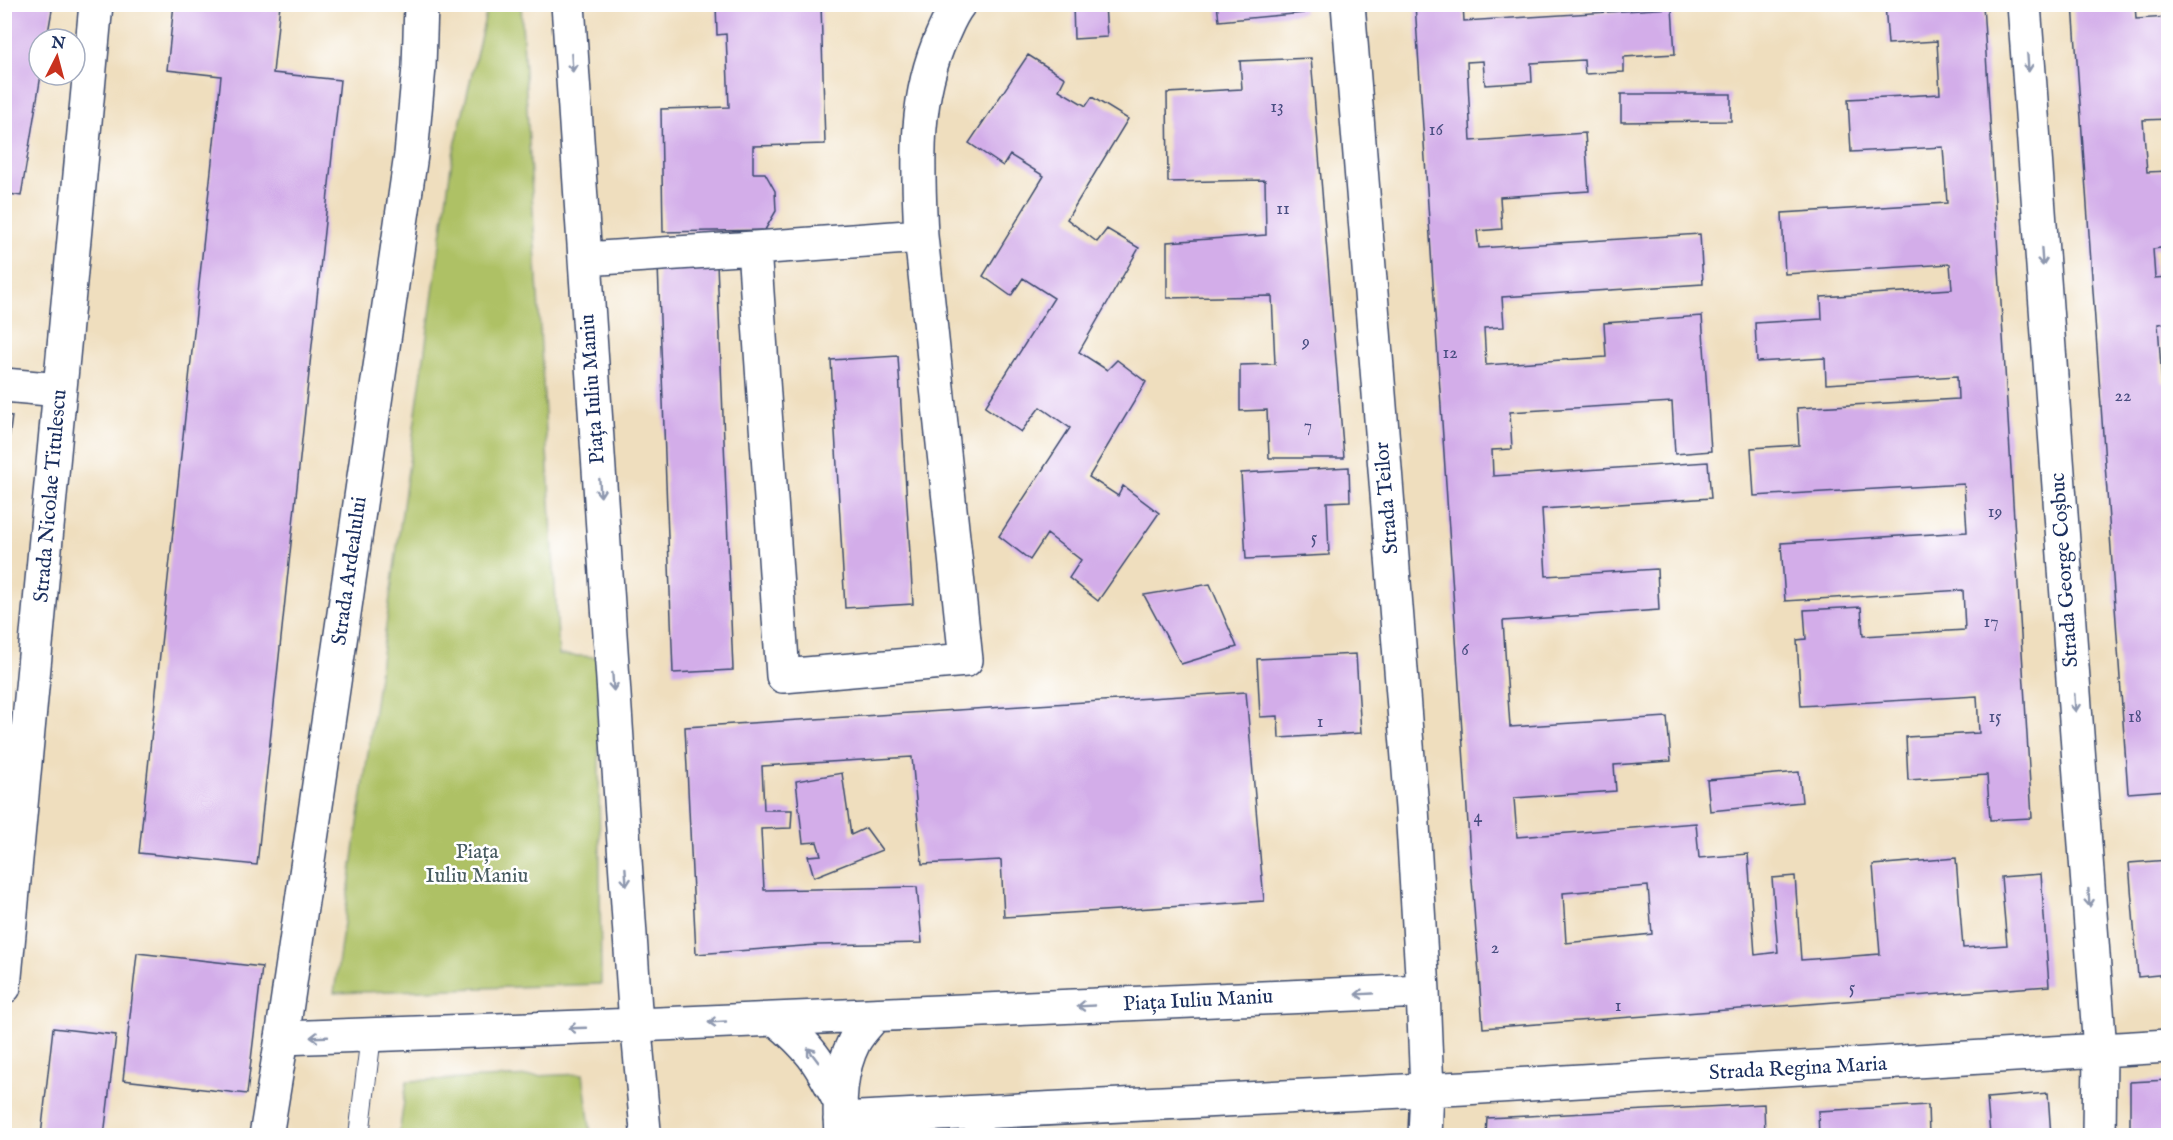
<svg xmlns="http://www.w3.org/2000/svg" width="2173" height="1140" viewBox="0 0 2173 1140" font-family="'IM FELL English',serif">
<rect width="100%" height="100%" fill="#fff"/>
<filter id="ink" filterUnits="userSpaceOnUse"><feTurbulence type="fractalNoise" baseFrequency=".0167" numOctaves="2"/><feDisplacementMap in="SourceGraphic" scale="12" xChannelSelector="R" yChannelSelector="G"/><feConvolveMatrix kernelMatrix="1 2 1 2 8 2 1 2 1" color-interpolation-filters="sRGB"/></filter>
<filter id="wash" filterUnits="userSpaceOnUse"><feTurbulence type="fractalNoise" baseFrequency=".008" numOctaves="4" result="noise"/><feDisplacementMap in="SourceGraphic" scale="24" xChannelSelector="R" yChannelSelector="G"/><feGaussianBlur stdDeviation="1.35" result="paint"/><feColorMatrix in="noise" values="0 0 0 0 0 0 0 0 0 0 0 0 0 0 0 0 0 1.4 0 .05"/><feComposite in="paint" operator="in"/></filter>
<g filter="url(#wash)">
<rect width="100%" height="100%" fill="#efdebe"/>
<!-- green -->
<path fill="#aec165" stroke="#647862" stroke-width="1.5" d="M488,5H521L559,655L598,657L601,984L334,993L452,159Z
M583,1074L591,1135H399L407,1081Z"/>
<g id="blocks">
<!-- building -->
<path fill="#d3ade9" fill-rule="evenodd" d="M4,4H53L47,39H39V75H41L21,196L4,193Z
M174,4H280L273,73L340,80L257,865L139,853L221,76L167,70Z
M716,4H821L825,144L753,146V173H765L775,191L776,211L765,230L663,232L661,109L729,107L726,34L717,35Z
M1073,4H1105L1107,37L1074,39Z
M1217,4H1303L1304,13L1219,21Z
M1415,4H1463L1464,21L1672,8L1675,54L1624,57V72L1585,74L1584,60L1531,63L1532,82L1485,85L1483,61L1467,62L1471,141L1585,133L1589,191L1500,197L1502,229L1477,231L1479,248L1700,234L1703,284L1502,297L1504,327L1484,328L1486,365L1606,357L1604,323L1702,316L1711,451L1675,454L1672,402L1510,412L1512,449L1492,450L1493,476L1708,462L1711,498L1542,509L1546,576L1657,569L1659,610L1503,621L1510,727L1667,717L1671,761L1614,765L1616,791L1514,798L1517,837L1696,823L1699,858L1748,854L1755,955L1778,952L1772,878L1795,876L1801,960L1880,954L1873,865L1956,858L1963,948L2007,945L2001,877L2041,874L2049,986L1483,1028L1469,840ZM1648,886L1652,934L1566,943L1563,893Z
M1885,4H1983L2032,818L1990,820L1987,775L1908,780L1906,737L1979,733L1977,696L1801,706L1797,640L1806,639L1804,610L1861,607L1863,636L1965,630L1963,590L1785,601L1781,543L1967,532L1964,484L1754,496L1751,448L1799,445L1797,408L1958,399L1957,376L1826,384L1825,358L1757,362L1755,323L1822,319L1821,297L1952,289L1950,264L1785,274L1782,213L1947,203L1943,147L1851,152L1848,99L1940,94L1937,41L1888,44Z
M2073,4H2135L2136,19L2168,17V119L2143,120L2147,172L2168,171V247L2153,249L2155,278L2168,277V323L2158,324L2162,383H2168V790L2128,793Z
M1028,55L1065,78L1059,90L1086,106L1092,97L1128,119L1067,219L1097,242L1107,229L1139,248L1079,352L1107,370L1117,360L1146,382L1089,477L1118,496L1123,486L1159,513L1098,601L1069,578L1081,560L1047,534L1030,560L999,536L1070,428L1040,407L1021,432L985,407L1054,298L1023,278L1011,296L983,276L1044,176L1010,155L1003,166L969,143Z
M1311,58L1344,458H1269L1267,410L1240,411V365L1275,364L1272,296L1167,298V242L1266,235L1265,180L1168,182L1167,93L1242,89L1240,61Z
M1621,94H1731V121L1621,122Z
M717,263L733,670L673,673L658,265Z
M898,356L913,604L845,608L831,360Z
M4,415L12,416L6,463H4Z
M1349,467L1350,501L1327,502L1329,555L1246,559L1241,473Z
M1210,584L1237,647L1181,664L1144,595Z
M1356,654L1361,733L1279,738L1278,716L1260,717L1257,659Z
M1246,692L1264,901L1004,917L1001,860L922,864L912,757L762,766L764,810H792L791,828L761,829L764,890L917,887L922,943L817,945L696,954L685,727Z
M1799,772L1802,802L1710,811L1707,780Z
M842,773L851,835L866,828L882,850L814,877L808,856L821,855L817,842L803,843L796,781Z
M2168,860V974L2138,977L2129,863Z
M137,953L262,967L247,1094L123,1080Z
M53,1028L116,1035L104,1136H41Z
M2168,1080V1136H2130V1082Z
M2048,1093L2051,1136H1990L1987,1098Z
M1764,1104L1765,1136H1486L1487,1118Z
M1928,1105L1929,1136H1819L1818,1111Z"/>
</g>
</g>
<g filter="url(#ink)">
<use href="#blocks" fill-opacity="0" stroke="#3b496c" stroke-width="1.5"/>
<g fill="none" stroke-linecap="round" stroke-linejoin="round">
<!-- service casing -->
<g stroke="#3b496c" stroke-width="22">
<path id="service" d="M359,1136L371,1035"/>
</g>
<!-- pedestrian casing -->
<g stroke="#3b496c" stroke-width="33">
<path id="pedestrian" d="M636,1025L646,1136"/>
</g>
<!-- minor casing -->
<g stroke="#3b496c" stroke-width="36">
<path id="minor" d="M568,4L636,1025
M1348,4L1412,808L1423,991L1427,1090L1425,1136
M2024,4L2100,1051L2099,1136
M921,236L754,248L783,676L966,660L921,236C918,168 913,100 942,36C947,25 951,14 959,4
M585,259L754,248
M4,385L60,390
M4,987L96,4
M776,1019C810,1047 819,1061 839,1100
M282,1038L636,1025L1423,991
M840,1119L1464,1088L2168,1046
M841,1136C839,1104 839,1071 854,1042C859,1032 868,1024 875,1015"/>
</g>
<!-- secondary casing -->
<g stroke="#3b496c" stroke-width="36">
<path id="secondary" d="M266,1136L282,1038L411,155L419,67L421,4"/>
</g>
<!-- service -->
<use href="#service" stroke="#fff" stroke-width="20"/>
<!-- pedestrian -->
<use href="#pedestrian" stroke="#fff" stroke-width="30"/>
<!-- minor -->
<use href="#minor" stroke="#fff" stroke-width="33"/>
<!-- secondary -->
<use href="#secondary" stroke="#fff" stroke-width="33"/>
</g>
<!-- one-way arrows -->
<defs><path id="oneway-shaft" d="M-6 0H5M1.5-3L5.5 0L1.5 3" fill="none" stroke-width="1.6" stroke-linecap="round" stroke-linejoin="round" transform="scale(1.5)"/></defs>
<g stroke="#8d97ae">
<use href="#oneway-shaft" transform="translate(572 63) rotate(86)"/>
<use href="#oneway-shaft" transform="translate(2028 63) rotate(86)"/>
<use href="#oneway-shaft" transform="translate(2042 257) rotate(86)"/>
<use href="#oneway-shaft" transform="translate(600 488) rotate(86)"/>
<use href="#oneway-shaft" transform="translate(613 682) rotate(86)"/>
<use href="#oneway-shaft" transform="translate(2075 703) rotate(86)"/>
<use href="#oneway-shaft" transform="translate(626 877) rotate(86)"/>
<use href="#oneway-shaft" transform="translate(2089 898) rotate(86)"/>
<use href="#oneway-shaft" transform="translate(1364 994) rotate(177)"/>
<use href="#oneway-shaft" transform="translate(1086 1006) rotate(177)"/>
<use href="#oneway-shaft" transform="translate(717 1022) rotate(177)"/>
<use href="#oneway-shaft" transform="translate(577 1028) rotate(178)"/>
<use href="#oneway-shaft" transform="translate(319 1037) rotate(178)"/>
<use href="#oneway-shaft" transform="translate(813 1055) rotate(-127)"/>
</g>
</g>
<g text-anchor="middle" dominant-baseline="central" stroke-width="5" stroke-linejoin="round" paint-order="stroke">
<!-- number labels -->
<g font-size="18" fill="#494e81">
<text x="1277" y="107">13</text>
<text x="1436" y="130">16</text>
<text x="1283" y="209">11</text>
<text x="1306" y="342">9</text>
<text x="1450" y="353">12</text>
<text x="2123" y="396">22</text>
<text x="1308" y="426">7</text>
<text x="1995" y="512">19</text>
<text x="1314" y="538">5</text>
<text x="1991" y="622">17</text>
<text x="1465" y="650">6</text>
<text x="1995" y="717">15</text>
<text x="2135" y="717">18</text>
<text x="1320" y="722">1</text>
<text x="1478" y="817">4</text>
<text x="1495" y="948">2</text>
<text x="1852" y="988">5</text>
<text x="1618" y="1006">1</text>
</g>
<!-- street labels -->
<g font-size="21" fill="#1b2f5e" stroke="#fff">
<text transform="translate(593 389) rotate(-94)">Piața Iuliu Maniu</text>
<text transform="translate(51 496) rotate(-85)">Strada Nicolae Titulescu</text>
<text transform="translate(1387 498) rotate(-95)">Strada Teilor</text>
<text transform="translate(2065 570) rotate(-94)">Strada George Coșbuc</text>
<text transform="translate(350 571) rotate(-82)">Strada Ardealului</text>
<text transform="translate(1198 1001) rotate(-3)">Piața Iuliu Maniu</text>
<text transform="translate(1798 1069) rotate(-3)">Strada Regina Maria</text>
</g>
<!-- park labels -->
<g font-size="21" fill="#475b60" stroke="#fff">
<text x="477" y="852">Piața<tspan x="477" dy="24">Iuliu Maniu</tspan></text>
</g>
</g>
<!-- margin -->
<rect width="2173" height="1140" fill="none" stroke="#fff" stroke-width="24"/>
<!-- north arrow -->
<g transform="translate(57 57) rotate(6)"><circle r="28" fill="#ffffff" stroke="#a4acbf" stroke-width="1.5"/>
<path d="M0-4.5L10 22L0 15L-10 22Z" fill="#c8321e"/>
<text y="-9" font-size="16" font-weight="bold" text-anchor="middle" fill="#1b2f5e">N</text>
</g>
</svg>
